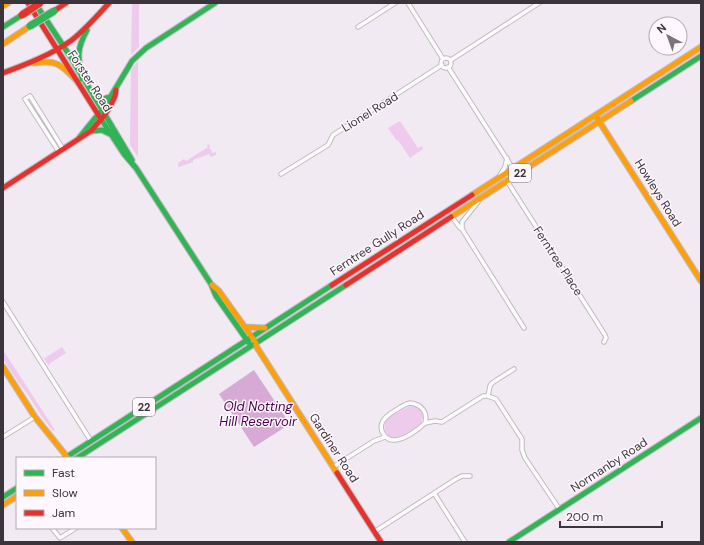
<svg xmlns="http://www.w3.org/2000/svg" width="704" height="545" viewBox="0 0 704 545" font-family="'DM Sans',sans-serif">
<rect width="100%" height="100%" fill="#f2eaf2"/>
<!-- green -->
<path fill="#eecaed" d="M132,3H139V47L131,55Z
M138,61V157L130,145L131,70Z
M400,121L418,148L422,146L423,149L420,151L410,158L398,140L397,141L388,128Z
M208,144L211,146L209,147L213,153L216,152V155L211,157L209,154L193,160V162L179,167L178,166V163L184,159L186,161L208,147L207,145Z
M62,347L66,353L49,364V366L43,357L45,358Z
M3,350L55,430L53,431L42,417L28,395L18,382L3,359Z
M412,406C422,408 425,414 421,423C416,427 403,437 397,438C387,439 381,428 387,420C391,416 406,407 412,406Z"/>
<!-- water -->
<path fill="#d6aad5" d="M254,370L290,424L254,447L219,394Z"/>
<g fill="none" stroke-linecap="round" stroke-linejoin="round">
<!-- street casing -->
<g stroke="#c0bac0" stroke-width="5.5">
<path id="street" d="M408,3L443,59
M358,27L395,3
M441 63a5 5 0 1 1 10 0a5 5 0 1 1-10 0Z
M451,60L539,3
M448,67L517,175
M59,152L25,99L30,96L63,149
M281,174L328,145L333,135L442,65
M500,175L505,167L507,158
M507,181L605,335L606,338L604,342
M452,217L460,228L462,229L524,328
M462,229V222L478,202
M3,302L91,441
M488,396L496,399L522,439V450L525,458L560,510
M410,403C421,404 428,412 425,423C419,429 404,440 395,440C386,441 379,431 382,423C384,417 391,413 396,410C401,407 405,404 410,403Z
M425,423L435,421L442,422L483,396H488L490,386L492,383L514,369
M3,437L35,417
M333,467L374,441L385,437
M434,493L465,542
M52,528L60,538L76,528
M374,532L456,479L462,476H470"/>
</g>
<!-- fast casing -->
<g stroke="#c0bac0" stroke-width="7">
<path id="fast" d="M35,3L70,56L132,160
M3,27L22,15
M82,79C78,58 76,50 87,30
M94,97L103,99L110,97
M631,101L701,56
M99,116L124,154L136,168L211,284L216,296L249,343
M92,131L102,130L110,134
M79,138L105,106L132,61L146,48L215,3
M65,458L332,285
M77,458L346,285
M3,497L17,488
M509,542L701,418"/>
</g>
<!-- slow casing -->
<g stroke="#c0bac0" stroke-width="7">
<path id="slow" d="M3,6L8,3
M3,44L30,26
M34,63C58,59 62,66 78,82
M597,118L701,281
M472,195L701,47
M451,217L631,101
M212,285L219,291L254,340
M245,327L265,328
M256,343V346L337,473
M3,367L35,417L68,458
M3,505L17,496
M122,528L132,542"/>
</g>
<!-- jam casing -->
<g stroke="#c0bac0" stroke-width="7">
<path id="jam" d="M28,3L99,116
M54,11L66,3
M3,73C27,64 51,55 72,40C86,29 97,16 109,3
M3,188L91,131L103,117L110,107L115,96L116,90
M332,285L472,195
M346,285L451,217
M337,473L381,542"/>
</g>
<!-- street -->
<use href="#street" stroke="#fdfcfd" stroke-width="3.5"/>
<!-- fast -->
<use href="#fast" stroke="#30b455" stroke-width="5"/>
<!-- slow -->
<use href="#slow" stroke="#ff9f0a" stroke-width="5"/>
<!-- jam -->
<use href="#jam" stroke="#e5322d" stroke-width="5"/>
<!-- fast-bridge casing -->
<g stroke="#c0bac0" stroke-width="9" stroke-linecap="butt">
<path id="fast-bridge" d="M30,26L54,11"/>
</g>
<!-- jam-bridge casing -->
<g stroke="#c0bac0" stroke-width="9" stroke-linecap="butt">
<path id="jam-bridge" d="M22,15L40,3"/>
</g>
<!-- fast-bridge -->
<use href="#fast-bridge" stroke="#30b455" stroke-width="7"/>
<!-- jam-bridge -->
<use href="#jam-bridge" stroke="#e5322d" stroke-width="7"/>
</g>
<g text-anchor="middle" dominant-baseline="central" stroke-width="3" stroke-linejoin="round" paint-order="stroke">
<!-- shield labels -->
<g fill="#fef7fd" stroke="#766f75" stroke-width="1">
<rect x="509" y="164" width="22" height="18" rx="3"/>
<rect x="133" y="398" width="22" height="18" rx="3"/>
</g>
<g font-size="11" font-weight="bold" fill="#3b353b">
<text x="520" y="173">22</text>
<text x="144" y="407">22</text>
</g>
<!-- street labels -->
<g font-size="12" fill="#3b353b" stroke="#fef7fd">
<text transform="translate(90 81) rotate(57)">Forster Road</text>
<text transform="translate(370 112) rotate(-32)">Lionel Road</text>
<text transform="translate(658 193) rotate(58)">Howleys Road</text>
<text transform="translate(377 243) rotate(-33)">Ferntree Gully Road</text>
<text transform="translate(558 261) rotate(57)">Ferntree Place</text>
<text transform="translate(334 448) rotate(57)">Gardiner Road</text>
<text transform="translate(609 465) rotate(-33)">Normanby Road</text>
</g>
<!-- water labels -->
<g font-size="13" font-style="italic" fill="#4c014e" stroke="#fef7fd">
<text x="258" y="406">Old Notting<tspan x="258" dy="15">Hill Reservoir</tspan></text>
</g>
</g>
<!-- border -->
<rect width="704" height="545" fill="none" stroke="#3b353b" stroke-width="8"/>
<!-- legend -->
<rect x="16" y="457" width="140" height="72" fill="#fef7fd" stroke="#b0a9af"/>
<rect x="24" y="470" width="20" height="6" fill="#30b455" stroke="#b0a9af"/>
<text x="52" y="477" font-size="12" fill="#3b353b">Fast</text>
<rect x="24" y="490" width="20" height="6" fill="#ff9f0a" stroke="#b0a9af"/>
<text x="52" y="497" font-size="12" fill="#3b353b">Slow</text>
<rect x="24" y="510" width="20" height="6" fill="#e5322d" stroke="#b0a9af"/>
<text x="52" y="517" font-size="12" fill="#3b353b">Jam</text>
<!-- north arrow -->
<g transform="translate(668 36) rotate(319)"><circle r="19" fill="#fef7fd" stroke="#b0a9af"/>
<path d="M0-3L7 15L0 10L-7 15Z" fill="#7b747b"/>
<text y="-6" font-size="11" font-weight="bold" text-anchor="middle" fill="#3b353b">N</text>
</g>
<!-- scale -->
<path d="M560 521v6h102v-6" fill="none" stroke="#3b353b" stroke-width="2"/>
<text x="566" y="521" font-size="12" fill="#3b353b" stroke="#fef7fd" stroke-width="3" paint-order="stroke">200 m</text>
</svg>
